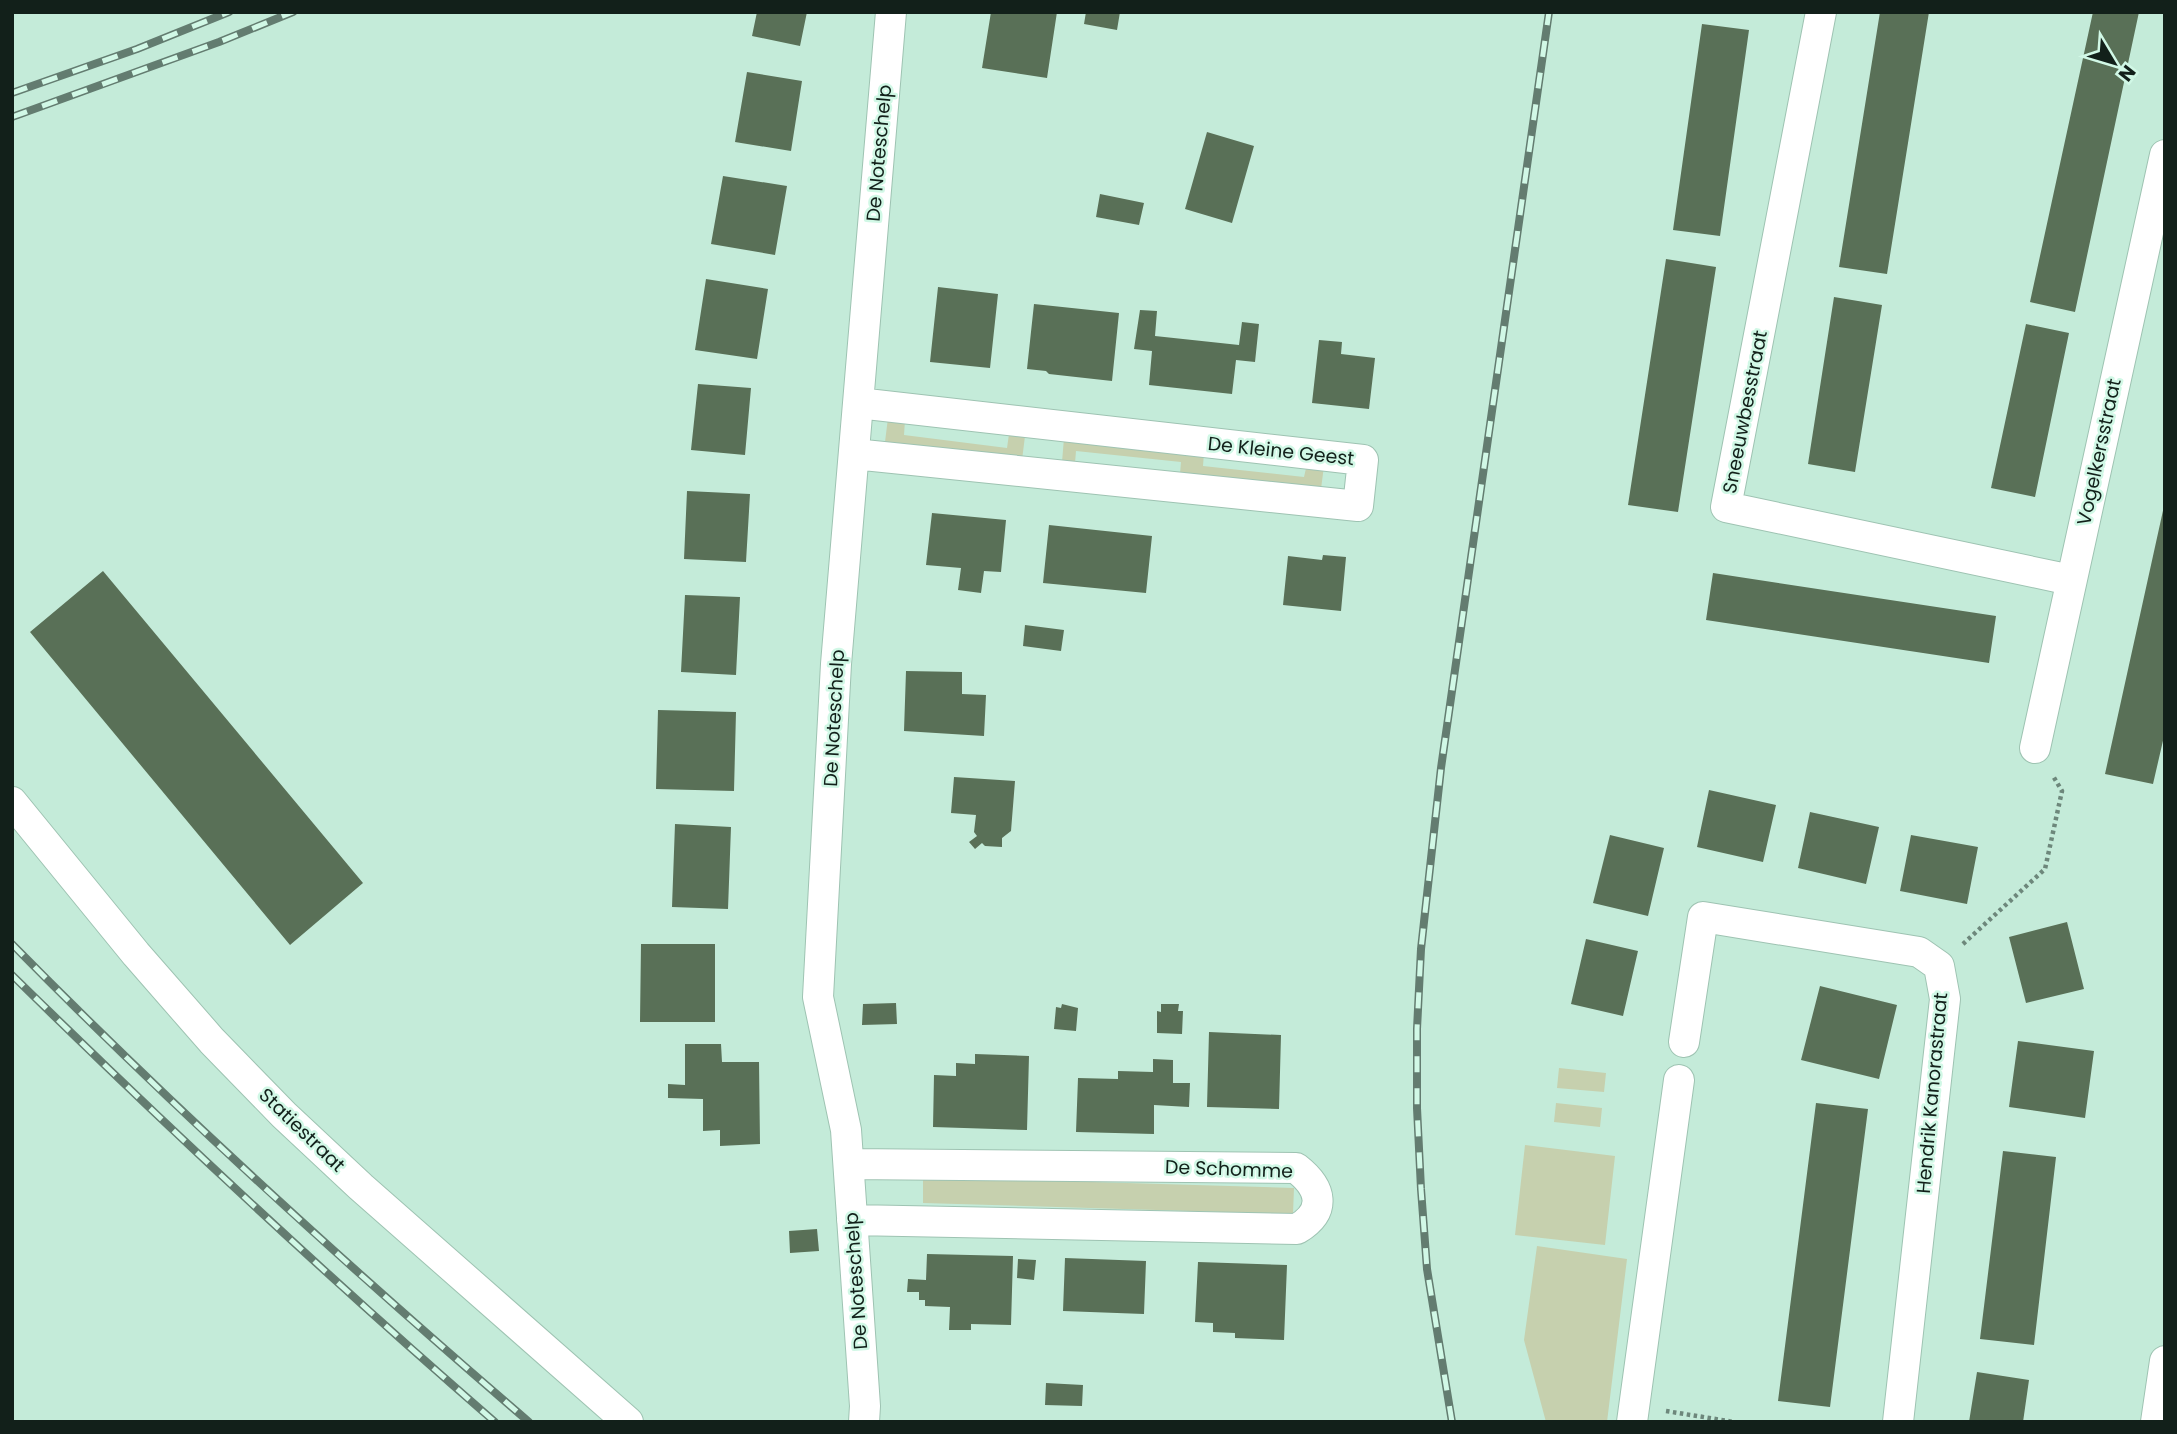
<svg xmlns="http://www.w3.org/2000/svg" width="2177" height="1434" viewBox="0 0 2177 1434" font-family="Poppins,sans-serif">
<rect width="100%" height="100%" fill="#c4ebd9"/>
<!-- green -->
<path fill="#c6d0ae" d="M888,418L905,420L904,435L1007,448L1009,434L1025,436L1022,460L885,442Z
M1064,438L1204,453L1203,466L1304,477L1307,464L1324,466L1321,489L1180,474L1181,462L1076,451L1075,463L1062,462Z
M1559,1068L1606,1073L1604,1092L1557,1088Z
M1556,1103L1602,1108L1600,1127L1554,1122Z
M1525,1145L1615,1156L1605,1245L1515,1235Z
M923,1177L1294,1188L1293,1214L923,1203Z
M1537,1246L1627,1259L1607,1422H1546L1524,1340Z"/>
<!-- building -->
<path fill="#597057" d="M757,12H807L800,46L752,36Z
M991,12H1057L1047,78L982,68Z
M1086,12H1120L1117,30L1084,24Z
M1880,12H1929L1887,274L1839,267Z
M2093,12H2139L2075,312L2030,302Z
M1702,24L1749,30L1720,236L1673,230Z
M747,72L802,81L791,151L735,142Z
M1207,132L1254,146L1232,223L1185,209Z
M723,176L787,186L775,255L711,244Z
M1100,194L1144,203L1139,225L1096,217Z
M1666,259L1716,267L1678,512L1628,505Z
M706,279L768,289L757,359L695,350Z
M938,287L998,294L990,368L930,362Z
M1834,297L1882,305L1855,472L1808,464Z
M1034,304L1119,313L1112,381L1049,374L1046,371L1027,369Z
M1140,310L1157,311L1155,336L1239,345L1242,322L1259,324L1255,362L1236,360L1232,394L1149,385L1152,351L1134,349Z
M2026,324L2069,333L2035,497L1991,488Z
M1319,340L1342,342L1341,354L1375,358L1369,409L1312,403Z
M698,384L751,388L745,455L691,450Z
M687,491L750,494L746,562L684,559Z
M2164,506L2165,732L2153,784L2105,774Z
M932,513L1006,520L1001,572L984,571L981,593L958,590L961,568L926,565Z
M1049,525L1152,536L1146,593L1043,583Z
M1323,555L1346,557L1341,611L1283,605L1288,556L1322,560Z
M103,571L363,883L290,945L30,632Z
M1713,573L1996,616L1989,663L1706,620Z
M685,595L740,597L736,675L681,672Z
M1025,625L1064,630L1061,651L1023,646Z
M906,671L962,672V694L986,695L984,736L904,731Z
M658,710L736,712L734,791L656,789Z
M954,777L1015,781L1011,831L1002,838V847L985,846L982,843L975,849L969,842L977,836L974,832L976,815L951,813Z
M1709,790L1776,805L1763,862L1697,847Z
M1810,812L1879,827L1866,884L1798,868Z
M675,824L731,827L728,909L672,907Z
M1610,835L1664,848L1648,916L1593,903Z
M1911,835L1978,847L1967,904L1900,891Z
M2067,922L2084,989L2026,1003L2009,937Z
M1586,939L1638,951L1623,1016L1571,1004Z
M641,944H715V1022H640Z
M1820,986L1897,1005L1879,1079L1801,1060Z
M896,1003L897,1024L862,1025L863,1004Z
M1062,1004L1078,1008L1076,1031L1054,1029L1056,1007L1061,1008Z
M1161,1004H1179L1178,1011H1183L1182,1034L1157,1033V1011L1161,1012Z
M1209,1032L1281,1035L1279,1109L1207,1107Z
M2018,1041L2094,1051L2085,1118L2009,1107Z
M685,1044H721L722,1062H759L760,1144L720,1146V1130L703,1131V1099L668,1098V1084L685,1085Z
M975,1054L1029,1056L1027,1130L933,1127L934,1075L956,1076V1063L975,1064Z
M1153,1059L1173,1060V1083H1190L1189,1107L1154,1105V1134L1076,1132L1078,1078L1118,1079V1071L1153,1072Z
M1816,1103L1868,1109L1830,1407L1778,1401Z
M2003,1151L2056,1157L2034,1345L1980,1339Z
M817,1229L819,1251L790,1253L789,1231Z
M927,1254L1013,1256L1011,1325L971,1324V1330H949L950,1307L925,1306V1300H919V1292H907L908,1279L926,1280Z
M1065,1258L1146,1261L1144,1314L1063,1311Z
M1018,1259L1036,1260L1034,1280L1017,1278Z
M1198,1262L1287,1265L1284,1340L1235,1338V1333L1213,1332V1323L1195,1322Z
M1977,1372L2029,1380L2023,1422H1969Z
M1046,1383L1083,1385L1082,1406L1045,1405Z"/>
<g fill="none" stroke-linecap="round" stroke-linejoin="round">
<!-- street casing -->
<g stroke="#9ec3b2" stroke-width="32">
<path id="street" d="M1821,12L1726,507L2071,580
M854,454L1358,506L1363,460L858,403
M2035,748L2165,155
M12,802L136,954L212,1041L284,1115L361,1187L628,1422
M1684,1042L1703,917L1919,952L1939,966L1945,999L1898,1422
M849,1164L1296,1168C1322,1188 1327,1211 1297,1229L852,1220
M864,1422L865,1406L846,1130L818,997L836,664L891,12
M1632,1422L1679,1080
M2156,1422L2165,1361"/>
</g>
<!-- path -->
<path stroke="#6d877b" stroke-width="4.5" stroke-dasharray="3.5 3.5" stroke-linecap="butt" d="M1963,944L2045,869L2062,791L2053,776
M1666,1411L1734,1422"/>
<!-- street -->
<use href="#street" stroke="#fff" stroke-width="30"/>
<!-- rail casing -->
<g stroke="#637c70" stroke-width="8">
<path id="rail" d="M12,93L137,49L229,12
M12,117L219,42L293,12
M12,944C177,1112 351,1269 529,1422
M12,975C169,1129 329,1278 495,1422
M1452,1422L1427,1269L1421,1189L1417,1108V1029L1421,949L1441,768L1549,12"/>
</g>
<!-- rail -->
<use href="#rail" stroke="#d1f8e6" stroke-width="5" stroke-dasharray="16" stroke-linecap="butt"/>
</g>
<g text-anchor="middle" dominant-baseline="central" stroke-width="5" stroke-linejoin="round" paint-order="stroke">
<!-- street labels -->
<g font-size="19" fill="#12201a" stroke="#d1f8e6">
<text transform="translate(879 153) rotate(-85)">De Noteschelp</text>
<text transform="translate(1745 412) rotate(-79)">Sneeuwbesstraat</text>
<text transform="translate(1281 451) rotate(6)">De Kleine Geest</text>
<text transform="translate(2099 452) rotate(-78)">Vogelkersstraat</text>
<text transform="translate(834 718) rotate(-87)">De Noteschelp</text>
<text transform="translate(1932 1093) rotate(-85)">Hendrik Kanorastraat</text>
<text transform="translate(302 1130) rotate(44)">Statiestraat</text>
<text transform="translate(1229 1169) rotate(2)">De Schomme</text>
<text transform="translate(856 1281) rotate(-94)">De Noteschelp</text>
</g>
</g>
<!-- border -->
<rect width="2177" height="1434" fill="none" stroke="#12201a" stroke-width="28"/>
<!-- north arrow -->
<g transform="translate(2114 63) rotate(128)" stroke="#d1f8e6" stroke-width="5" paint-order="stroke">
<path d="M0-5L12 26L0 18L-12 26Z" fill="#12201a"/>
<text y="-10" font-size="19" font-weight="bold" text-anchor="middle" fill="#12201a">N</text>
</g>
</svg>
